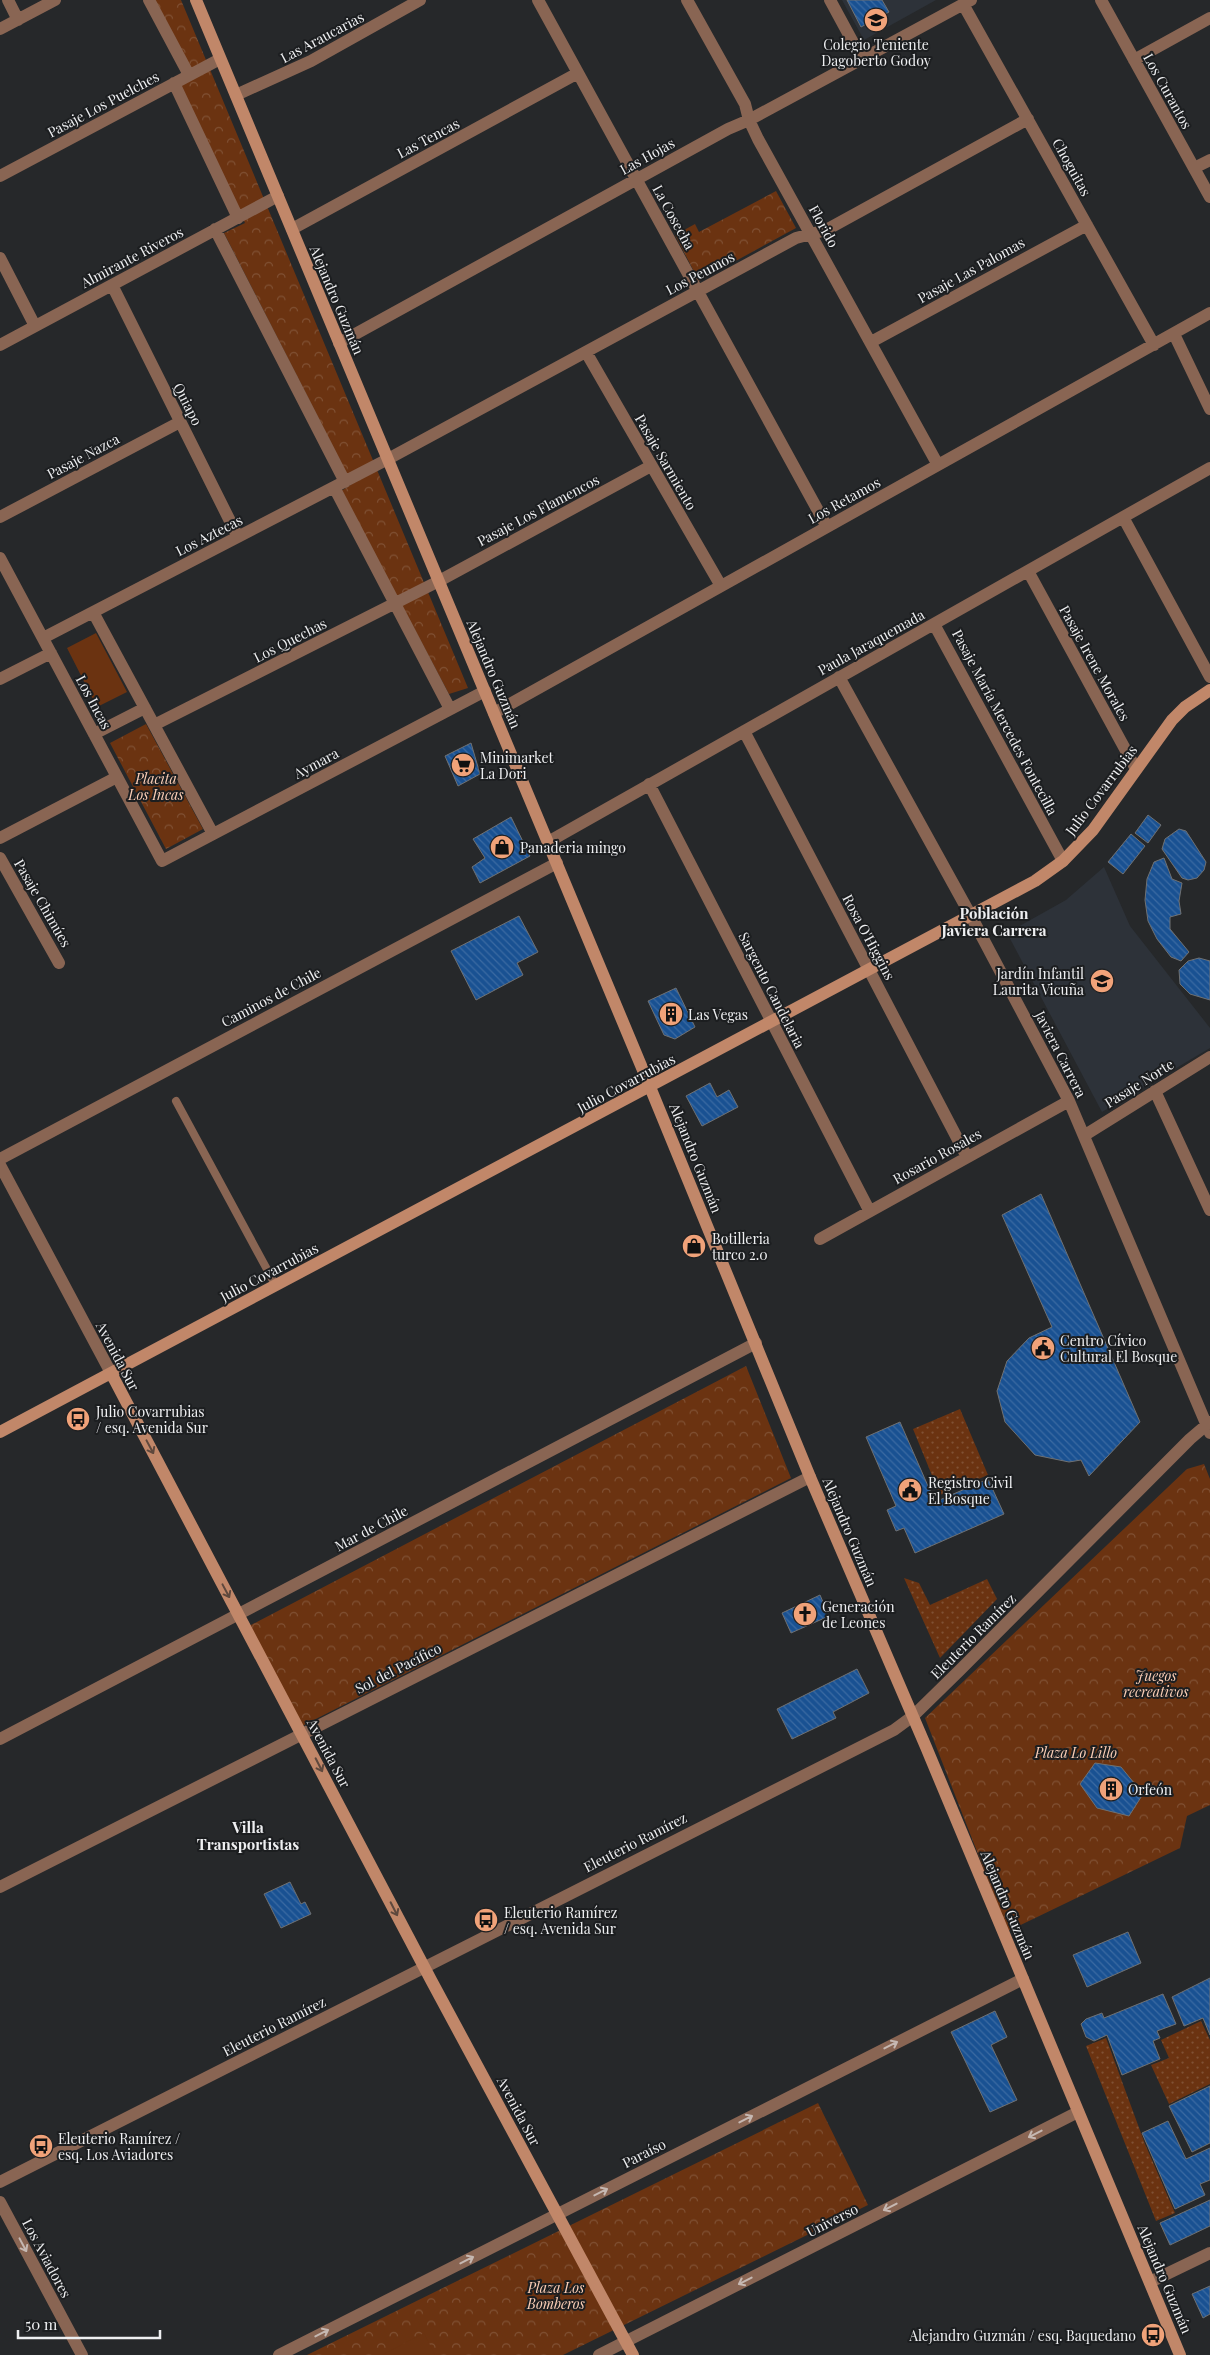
<svg xmlns="http://www.w3.org/2000/svg" width="1210" height="2355" viewBox="0 0 1210 2355" font-family="'Playfair Display',serif">
<defs>
<pattern id="grass-dots" width="8" height="8" patternUnits="userSpaceOnUse" patternTransform="scale(1.25)"><rect width="8" height="8" fill="#6b3311"/><path d="M2 2h.1M6 6h.1" fill="none" stroke="#805134" stroke-width="1.8" stroke-linecap="round"/></pattern>
<pattern id="park-crowns" width="20" height="18" patternUnits="userSpaceOnUse" patternTransform="scale(1.25)"><rect width="20" height="18" fill="#6b3311"/><path d="M2 6a3 3 0 1 1 6 0M12 15a3 3 0 1 1 6 0" fill="none" stroke="#805134"/></pattern>
<pattern id="building-back-hatch" width="6" height="6" patternUnits="userSpaceOnUse" patternTransform="scale(1.25)"><rect width="6" height="6" fill="#195192"/><path d="M-1 5l2 2M0 0l6 6M5-1l2 2" fill="none" stroke="#3b6aa2"/></pattern>
</defs>
<rect width="100%" height="100%" fill="#26282a"/>
<!-- built -->
<path fill="#2d3239" d="M842,0H936L864,40Z
M1104,867L1130,926L1210,1028V1048L1102,1112L1007,933L1066,900Z"/>
<!-- grass -->
<path fill="url(#grass-dots)" d="M960,1409L988,1475L940,1495L913,1429Z
M904,1578L919,1583L930,1605L987,1579L997,1599L940,1658Z
M1201,2021L1210,2040V2084L1169,2104L1151,2065L1169,2058L1161,2040Z
M1106,2038L1145,2144L1175,2213L1156,2221L1086,2046Z"/>
<!-- park -->
<path fill="url(#park-crowns)" d="M152,0H181L468,688L449,694L341,491L352,484L224,233L245,223L179,84L195,76Z
M776,191L796,228L699,281L675,235L695,224L699,232Z
M146,724L203,829L166,849L110,743Z
M746,1366L791,1478L302,1726L249,1626Z
M1204,1464L1210,1479V1805L1187,1816L1180,1848L1008,1931L925,1718L1187,1469Z
M818,2103L868,2205L563,2355H307Z"/>
<!-- pitch -->
<path fill="#6b3311" d="M96,633L127,692L97,707L67,648Z
M424,2333L435,2355H382Z"/>
<!-- building -->
<path fill="url(#building-back-hatch)" stroke="#6f7173" d="M847,0H882L889,12L861,27Z
M471,743L480,774L458,786L445,756Z
M1148,815L1161,825L1148,843L1135,833Z
M511,817L530,856L480,883L472,867L485,858L473,839Z
M1179,829L1186,831L1206,862L1204,870L1197,878L1188,880L1182,878L1162,849L1165,839Z
M1131,834L1145,846L1123,874L1108,862Z
M1164,858L1172,879L1182,883L1179,901L1181,914L1170,917V929L1189,952L1181,961L1171,957L1157,939L1148,921L1145,900L1147,879L1154,862Z
M519,916L538,952L517,963L523,975L476,1000L451,951Z
M1199,958L1210,961V1000L1190,994L1180,984L1179,970L1188,961Z
M676,988L695,1027L675,1039L664,1035L648,1001Z
M710,1083L717,1097L729,1090L738,1107L702,1126L686,1096Z
M1041,1194L1140,1422L1089,1476L1081,1460L1069,1462L1035,1455L1005,1422L997,1391L1007,1361L1029,1338L1052,1327L1002,1215Z
M900,1422L935,1502L988,1479L1004,1514L915,1553L904,1528L896,1531L887,1510L896,1506L866,1437Z
M820,1595L829,1616L791,1633L782,1613Z
M857,1669L869,1693L833,1712L836,1718L792,1739L777,1709Z
M1095,1763L1121,1767L1143,1794L1129,1816L1097,1808L1080,1784Z
M290,1882L301,1904L305,1902L311,1914L281,1928L264,1894Z
M1128,1932L1141,1963L1087,1987L1073,1955Z
M1210,1978V2035L1203,2018L1184,2026L1172,1997Z
M1163,1994L1176,2024L1157,2031L1160,2038L1153,2041L1160,2059L1122,2075L1107,2035L1094,2041L1086,2037L1081,2024L1086,2019L1102,2013L1104,2018Z
M995,2011L1007,2037L991,2045L1017,2100L990,2112L951,2032Z
M1210,2086V2143L1192,2152L1169,2106Z
M1168,2121L1186,2159L1210,2148V2180L1200,2184L1205,2195L1175,2209L1142,2133Z
M1210,2200V2226L1170,2245L1160,2223Z
M1210,2286V2314L1203,2318L1192,2294Z"/>
<g fill="none" stroke-linecap="round" stroke-linejoin="round">
<!-- lane -->
<path stroke="#896553" stroke-width="8" d="M176,1101L276,1286"/>
<!-- street -->
<path stroke="#896553" stroke-width="12" d="M8,0L18,20
M149,0L189,75
M538,0L827,527
M687,0L745,104L749,120L758,139L938,465
M830,0L862,59
M1101,0L1210,197
M963,4L1154,345
M0,29L55,0
M1134,60L1210,18
M174,83L238,218
M236,95L311,61L420,0
M1194,168L1210,160
M0,176L220,59
M215,229L345,482
M292,229L578,73
M0,258L35,326
M112,285L238,537
M1174,334L1210,409
M871,342L1087,225
M339,343L728,129L749,120L971,0
M0,345L278,196
M586,352L721,586
M334,487L450,709
M0,517L180,422
M1123,517L1210,677
M0,558L162,861L485,691
M1028,571L1136,769
M93,612L213,834
M934,624L1063,861
M43,638L388,459L796,238L826,230L1028,119
M839,677L971,916L1069,1101L1210,1433
M0,679L51,653
M494,713L1210,313
M154,725L439,581L651,466
M744,731L967,1157
M94,734L145,708
M649,784L869,1210
M0,838L117,777
M548,842L1210,468
M0,858L59,963
M1155,1091L1210,1210
M1085,1135L1210,1057
M0,1159L557,863
M0,1165L111,1373
M820,1239L1069,1101
M0,1739L756,1343
M0,1887L810,1477
M0,2182L894,1730L913,1716L960,1670L1190,1439L1210,1422
M0,2202L82,2355
M1150,2282L1210,2253
M279,2355L1023,1979
M599,2355L1078,2112"/>
<!-- secondary -->
<path stroke="#c18769" stroke-width="12" d="M196,0L650,1087L810,1477L926,1747L1180,2355
M111,1373L431,1980L633,2355
M0,1432L1035,881L1063,861L1093,830L1172,720L1185,707L1210,690"/>
</g>
<!-- one-way arrows -->
<defs><path id="oneway-shaft" d="M-6 0H5M1.5-3L5.5 0L1.5 3" fill="none" stroke-width="1.6" stroke-linecap="round" stroke-linejoin="round" transform="scale(1.25)"/></defs>
<g stroke="#5e483d">
<use href="#oneway-shaft" transform="translate(150 1447) rotate(62)"/>
<use href="#oneway-shaft" transform="translate(226 1591) rotate(62)"/>
<use href="#oneway-shaft" transform="translate(319 1765) rotate(63)"/>
<use href="#oneway-shaft" transform="translate(394 1909) rotate(63)"/>
</g>
<g stroke="#c6b8b2">
<use href="#oneway-shaft" transform="translate(891 2045) rotate(-27)"/>
<use href="#oneway-shaft" transform="translate(746 2119) rotate(-27)"/>
<use href="#oneway-shaft" transform="translate(1035 2134) rotate(153)"/>
<use href="#oneway-shaft" transform="translate(601 2192) rotate(-27)"/>
<use href="#oneway-shaft" transform="translate(890 2207) rotate(153)"/>
<use href="#oneway-shaft" transform="translate(23 2245) rotate(62)"/>
<use href="#oneway-shaft" transform="translate(467 2260) rotate(-27)"/>
<use href="#oneway-shaft" transform="translate(745 2281) rotate(153)"/>
<use href="#oneway-shaft" transform="translate(322 2333) rotate(-27)"/>
</g>
<!-- icons -->
<defs>
<g id="school-disc" transform="scale(1.25)"><circle r="9.5" fill="#f0a279" stroke="#1c1e20"/><path d="M0-5L7-2L0 1L-7-2ZM-4 1L0 2.5L4 1V4Q0 6-4 4Z" fill="#111"/></g>
<g id="supermarket-disc" transform="scale(1.25)"><circle r="9.5" fill="#f0a279" stroke="#1c1e20"/><path d="M-6-5.5h2.5l.6 2H6L4.5 2H-2.5L-4.4-4H-6ZM-1.5 3.2a1.3 1.3 0 1 0 .1 0ZM3 3.2a1.3 1.3 0 1 0 .1 0Z" fill="#111"/></g>
<g id="shop-disc" transform="scale(1.25)"><circle r="9.5" fill="#f0a279" stroke="#1c1e20"/><path d="M-5-2.5h2.3a2.7 3.5 0 0 1 5.4 0H5L5.5 6h-11ZM-1.5-2.5h3a1.5 2.3 0 0 0-3 0Z" fill="#111"/></g>
<g id="building-disc" transform="scale(1.25)"><circle r="9.5" fill="#f0a279" stroke="#1c1e20"/><path d="M-4-6H4V6H1V3H-1V6H-4ZM-2.5-4.3h1.7v1.8h-1.7ZM.8-4.3h1.7v1.8H.8ZM-2.5-1h1.7V.8h-1.7ZM.8-1h1.7V.8H.8Z" fill="#111"/></g>
<g id="civic-disc" transform="scale(1.25)"><circle r="9.5" fill="#f0a279" stroke="#1c1e20"/><path d="M-.6-6.5H3V-4.5H.6V-3L4-1V1h2V6H-6V1h2V-1L-.6-3ZM-1.2 2.5V6h2.4V2.5Z" fill="#111"/></g>
<g id="bus-disc" transform="scale(1.25)"><circle r="9.5" fill="#f0a279" stroke="#1c1e20"/><path d="M-5-6H5V4H4V6H2V4H-2V6H-4V4H-5ZM-3.5-4V0h7V-4ZM-3.5 1.2v1.5H-2V1.2ZM2 1.2v1.5H3.5V1.2Z" fill="#111"/></g>
<g id="church-disc" transform="scale(1.25)"><circle r="9.5" fill="#f0a279" stroke="#1c1e20"/><path d="M-1.2-6h2.4v3.5h3.3v2.4h-3.3V6h-2.4V-.1h-3.3v-2.4h3.3Z" fill="#111"/></g>
</defs>
<g fill-rule="evenodd">
<use href="#school-disc" x="876" y="20"/>
<use href="#supermarket-disc" x="463" y="765"/>
<use href="#shop-disc" x="502" y="847"/>
<use href="#school-disc" x="1102" y="981"/>
<use href="#building-disc" x="671" y="1014"/>
<use href="#shop-disc" x="694" y="1246"/>
<use href="#civic-disc" x="1043" y="1348"/>
<use href="#bus-disc" x="78" y="1419"/>
<use href="#civic-disc" x="910" y="1490"/>
<use href="#church-disc" x="805" y="1614"/>
<use href="#building-disc" x="1111" y="1789"/>
<use href="#bus-disc" x="486" y="1920"/>
<use href="#bus-disc" x="41" y="2146"/>
<use href="#bus-disc" x="1153" y="2335"/>
</g>
<g text-anchor="middle" dominant-baseline="central" stroke-width="4" stroke-linejoin="round" paint-order="stroke">
<!-- street labels -->
<g font-size="14" fill="#eeeff1" stroke="#1c1e20">
<text transform="translate(322 37) rotate(-28)">Las Araucarias</text>
<text transform="translate(1168 91) rotate(61)">Los Curantos</text>
<text transform="translate(103 104) rotate(-28)">Pasaje Los Puelches</text>
<text transform="translate(428 138) rotate(-28)">Las Tencas</text>
<text transform="translate(647 156) rotate(-29)">Las Hojas</text>
<text transform="translate(1072 167) rotate(61)">Choguitas</text>
<text transform="translate(674 217) rotate(61)">La Cosecha</text>
<text transform="translate(824 226) rotate(61)">Florido</text>
<text transform="translate(132 257) rotate(-28)">Almirante Riveros</text>
<text transform="translate(971 270) rotate(-29)">Pasaje Las Palomas</text>
<text transform="translate(700 273) rotate(-28)">Los Peumos</text>
<text transform="translate(337 300) rotate(67)">Alejandro Guzmán</text>
<text transform="translate(188 404) rotate(63)">Quiapo</text>
<text transform="translate(83 456) rotate(-28)">Pasaje Nazca</text>
<text transform="translate(666 462) rotate(60)">Pasaje Sarmiento</text>
<text transform="translate(844 500) rotate(-29)">Los Retamos</text>
<text transform="translate(538 510) rotate(-28)">Pasaje Los Flamencos</text>
<text transform="translate(209 535) rotate(-27)">Los Aztecas</text>
<text transform="translate(290 640) rotate(-27)">Los Quechas</text>
<text transform="translate(871 642) rotate(-29)">Paula Jaraquemada</text>
<text transform="translate(1095 663) rotate(61)">Pasaje Irene Morales</text>
<text transform="translate(494 674) rotate(67)">Alejandro Guzmán</text>
<text transform="translate(94 702) rotate(62)">Los Incas</text>
<text transform="translate(1005 722) rotate(62)">Pasaje María Mercedes Fontecilla</text>
<text transform="translate(316 763) rotate(-28)">Aymara</text>
<text transform="translate(1101 790) rotate(-53)">Julio Covarrubias</text>
<text transform="translate(43 903) rotate(60)">Pasaje Chimúes</text>
<text transform="translate(869 937) rotate(62)">Rosa O'Higgins</text>
<text transform="translate(772 990) rotate(63)">Sargento Candelaria</text>
<text transform="translate(271 997) rotate(-28)">Caminos de Chile</text>
<text transform="translate(1061 1054) rotate(63)">Javiera Carrera</text>
<text transform="translate(626 1083) rotate(-28)">Julio Covarrubias</text>
<text transform="translate(1139 1083) rotate(-32)">Pasaje Norte</text>
<text transform="translate(937 1156) rotate(-29)">Rosario Rosales</text>
<text transform="translate(696 1158) rotate(68)">Alejandro Guzmán</text>
<text transform="translate(269 1272) rotate(-28)">Julio Covarrubias</text>
<text transform="translate(118 1356) rotate(62)">Avenida Sur</text>
<text transform="translate(371 1528) rotate(-28)">Mar de Chile</text>
<text transform="translate(850 1532) rotate(67)">Alejandro Guzmán</text>
<text transform="translate(973 1636) rotate(-45)">Eleuterio Ramírez</text>
<text transform="translate(398 1668) rotate(-27)">Sol del Pacífico</text>
<text transform="translate(329 1753) rotate(62)">Avenida Sur</text>
<text transform="translate(635 1842) rotate(-27)">Eleuterio Ramírez</text>
<text transform="translate(1008 1905) rotate(67)">Alejandro Guzmán</text>
<text transform="translate(274 2026) rotate(-27)">Eleuterio Ramírez</text>
<text transform="translate(519 2111) rotate(62)">Avenida Sur</text>
<text transform="translate(644 2153) rotate(-27)">Paraíso</text>
<text transform="translate(832 2220) rotate(-27)">Universo</text>
<text transform="translate(47 2258) rotate(62)">Los Aviadores</text>
<text transform="translate(1165 2279) rotate(67)">Alejandro Guzmán</text>
</g>
<!-- poi labels -->
<g font-size="14" fill="#eeeff1" stroke="#1c1e20" text-anchor="start">
<text x="876" y="44" text-anchor="middle">Colegio Teniente<tspan x="876" dy="16">Dagoberto Godoy</tspan></text>
<text x="480" y="757">Minimarket<tspan x="480" dy="16">La Dori</tspan></text>
<text x="520" y="847">Panaderia mingo</text>
<text x="1084" y="973" text-anchor="end">Jardín Infantil<tspan x="1084" dy="16">Laurita Vicuña</tspan></text>
<text x="688" y="1014">Las Vegas</text>
<text x="712" y="1238">Botilleria<tspan x="712" dy="16">turco 2.0</tspan></text>
<text x="1060" y="1340">Centro Cívico<tspan x="1060" dy="16">Cultural El Bosque</tspan></text>
<text x="96" y="1411">Julio Covarrubias<tspan x="96" dy="16">/ esq. Avenida Sur</tspan></text>
<text x="928" y="1482">Registro Civil<tspan x="928" dy="16">El Bosque</tspan></text>
<text x="822" y="1606">Generación<tspan x="822" dy="16">de Leones</tspan></text>
<text x="1128" y="1789">Orfeón</text>
<text x="504" y="1912">Eleuterio Ramírez<tspan x="504" dy="16">/ esq. Avenida Sur</tspan></text>
<text x="58" y="2138">Eleuterio Ramírez /<tspan x="58" dy="16">esq. Los Aviadores</tspan></text>
<text x="1136" y="2335" text-anchor="end">Alejandro Guzmán / esq. Baquedano</text>
</g>
<!-- park labels -->
<g font-size="14" font-style="italic" fill="#fbceb6" stroke="#1c1e20">
<text x="156" y="778">Placita<tspan x="156" dy="16">Los Incas</tspan></text>
<text x="1156" y="1675">Juegos<tspan x="1156" dy="16">recreativos</tspan></text>
<text x="1076" y="1752">Plaza Lo Lillo</text>
<text x="556" y="2287">Plaza Los<tspan x="556" dy="16">Bomberos</tspan></text>
</g>
<!-- neighbourhood labels -->
<g font-size="15" font-weight="bold" fill="#eeeff1" stroke="#1c1e20">
<text x="994" y="913">Población<tspan x="994" dy="17">Javiera Carrera</tspan></text>
<text x="248" y="1827">Villa<tspan x="248" dy="17">Transportistas</tspan></text>
</g>
</g>
<!-- scale -->
<path d="M18 2330v8h142v-8" fill="none" stroke="#eeeff1" stroke-width="2.5"/>
<text x="25" y="2330" font-size="15" fill="#eeeff1" stroke="#1c1e20" stroke-width="4" paint-order="stroke">50 m</text>
</svg>
